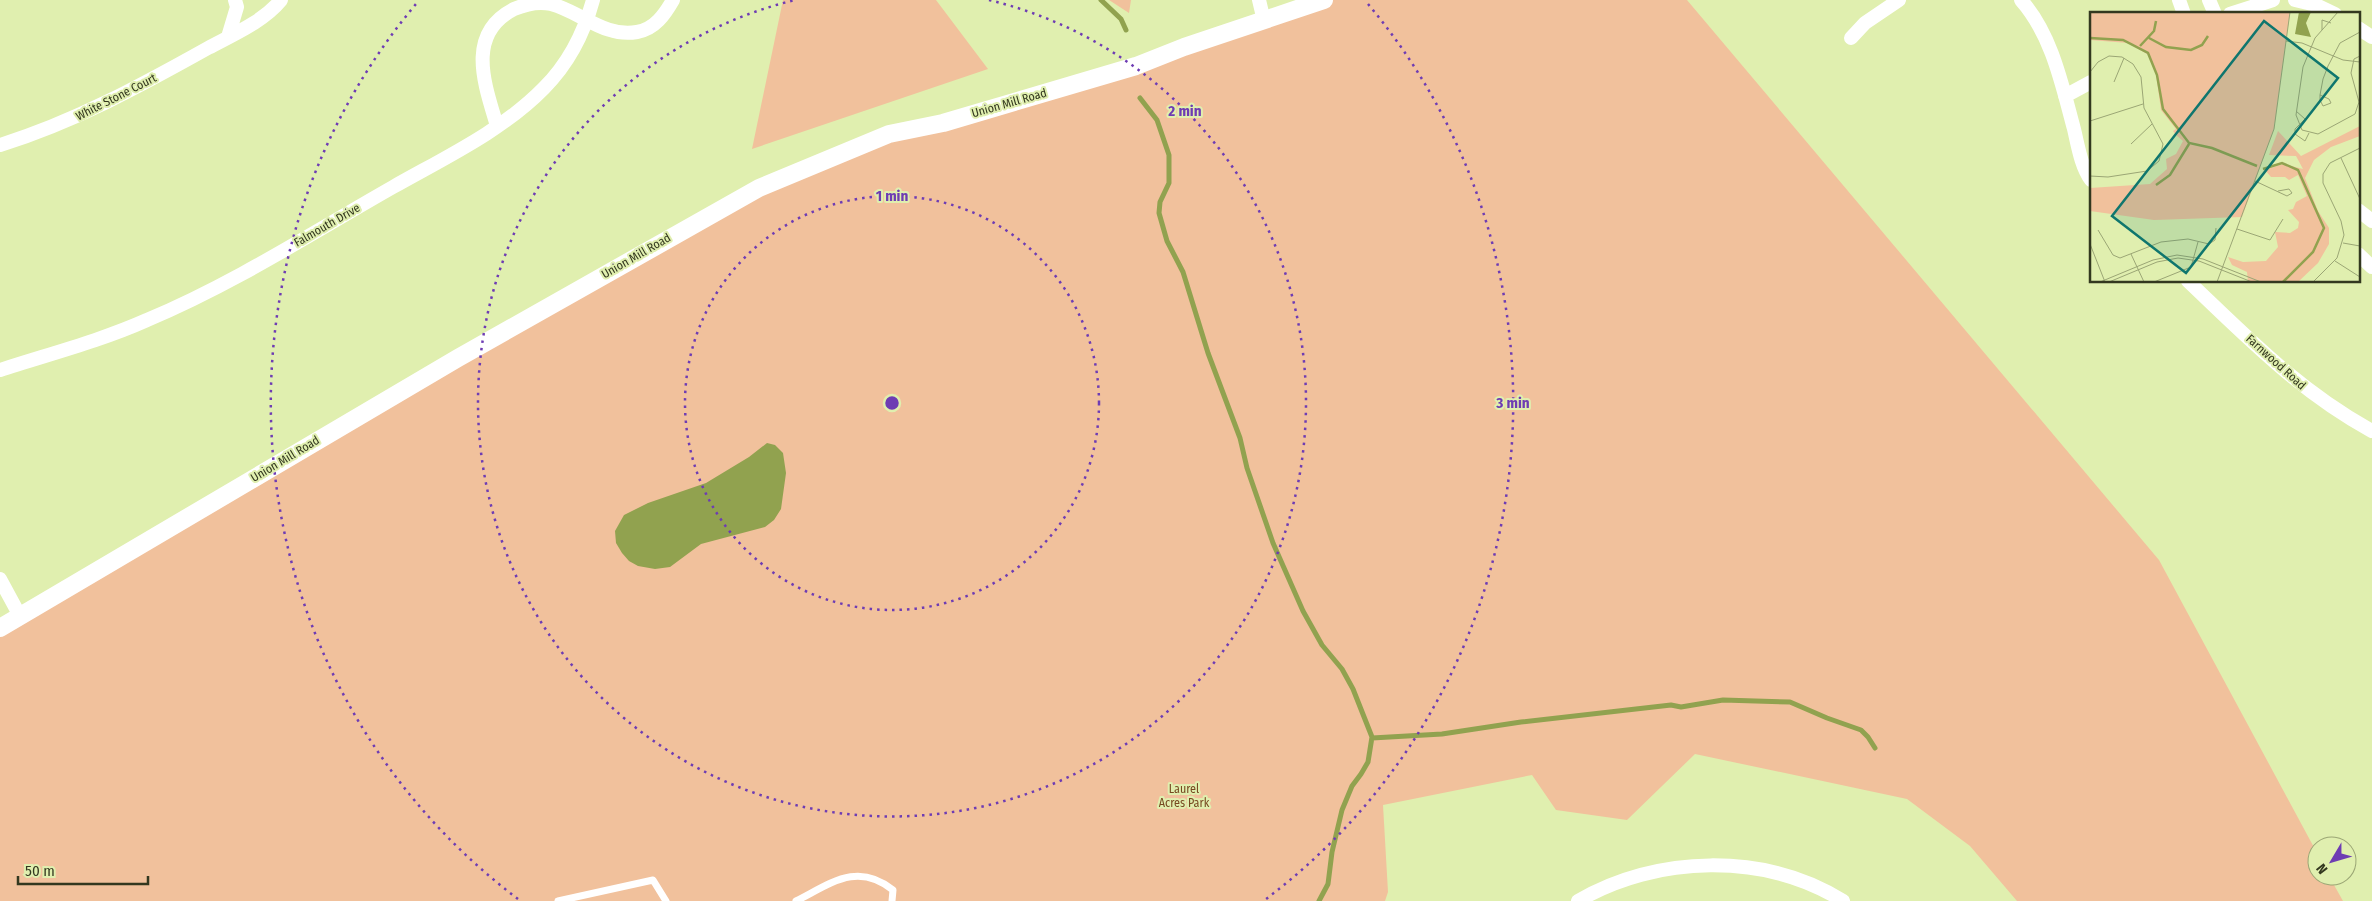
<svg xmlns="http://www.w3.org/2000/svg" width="2372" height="901" viewBox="0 0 2372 901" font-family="'Fira Sans Condensed',sans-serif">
<rect width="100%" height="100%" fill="#e0efaf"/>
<!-- green -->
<path fill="#f1c19c" d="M783,0H936L988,69L752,149Z
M1109,0H1131L1129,13Z
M1329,0H1687L2159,560L2317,853V876H2329L2343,901H2017L1970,846L1907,799L1695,754L1627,820L1556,810L1532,775L1383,805L1388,892L1385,901H0V628L759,188L943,123Z"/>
<!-- water -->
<path fill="#91a24f" d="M767,443L775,445L783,453L786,473L781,509L774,520L765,527L701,544L670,567L655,569L638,566L629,561L622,553L616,543L615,531L624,515L648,503L706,483L749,457Z"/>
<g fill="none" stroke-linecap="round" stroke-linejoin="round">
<!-- stream -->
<path stroke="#91a24f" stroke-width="5" d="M1101,0L1121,19L1126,30
M1140,98L1157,120L1169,155V183L1160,202L1159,213L1167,241L1183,272L1208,353L1240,438L1247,468L1273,543L1303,611L1322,645L1342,669L1353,689L1372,737L1368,762L1361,774L1352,786L1342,810L1332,852L1328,884L1319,901
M1372,738L1442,734L1521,722L1671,705L1681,707L1723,700L1790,702L1827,718L1861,730L1868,737L1875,748"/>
<!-- service -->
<path stroke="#fff" stroke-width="7" d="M558,901L653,880L666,901
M796,901C830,884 857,861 893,890L892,901"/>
<!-- minor -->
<path stroke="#fff" stroke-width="14" d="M1259,0L1264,21
M2021,0C2052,35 2062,85 2074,129C2078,146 2081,166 2091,180
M2179,0L2184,14
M2209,0L2215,14
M2295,0L2316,5L2335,14
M2230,14L2273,0
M2358,28L2372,37
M228,37L237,7L235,0
M1851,38L1865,23L1899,0
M2065,96L2091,82
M497,126C485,85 465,34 514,9C526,4 538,1 551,4C581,12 605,38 637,32C655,29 665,14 673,0
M0,145C74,122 140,86 208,48C232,35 263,22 281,0
M2358,210L2372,221
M2358,254L2372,267
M2188,281C2248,338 2299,391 2372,431
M0,370C49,354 100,341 147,320C233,284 312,233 393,187C444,158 502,131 544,88C569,63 584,33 593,0
M0,579L20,616
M1578,901C1656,855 1765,852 1843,901"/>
<!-- tertiary -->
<path stroke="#fff" stroke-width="18" d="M0,628L458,358L759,188L889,134L943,123L1136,66L1184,47L1324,0"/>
</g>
<!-- distance rings -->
<g fill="none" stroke="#6e3cb3" stroke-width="2.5" stroke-dasharray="2.5 5">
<circle cx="892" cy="403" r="207"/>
<path d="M989 0A414 414 0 1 1 795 0"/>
<path d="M518 899A621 621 0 0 1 416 4M1368 4A621 621 0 0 1 1266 899"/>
</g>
<g text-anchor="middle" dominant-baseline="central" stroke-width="4" stroke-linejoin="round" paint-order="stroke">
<!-- street labels -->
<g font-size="12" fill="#33381f" stroke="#e0efaf">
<text transform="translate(116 97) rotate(-27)">White Stone Court</text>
<text transform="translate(1009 103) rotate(-16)">Union Mill Road</text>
<text transform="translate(327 225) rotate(-30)">Falmouth Drive</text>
<text transform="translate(636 256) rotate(-30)">Union Mill Road</text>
<text transform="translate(2276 362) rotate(42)">Farnwood Road</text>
<text transform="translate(285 459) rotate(-31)">Union Mill Road</text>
</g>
<!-- park labels -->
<g font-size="12" fill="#774921" stroke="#e0efaf">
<text x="1184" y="789">Laurel<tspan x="1184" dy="14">Acres Park</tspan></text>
</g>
</g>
<!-- overview -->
<g transform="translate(2090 12)">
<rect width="270" height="270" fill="#e0efaf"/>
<path d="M0,0H200L184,117L152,205L64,208L0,199V176L60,172L77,157L76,147L86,142L93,129L86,123L83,119L86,117L71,98L66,62L59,43L38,31L0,28ZM270,114V124L241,135L224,148L215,166L228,199L239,216V232L228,251L208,270H158L157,260L142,253L138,245L153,250L176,249L188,235L185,220L200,221L208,216L209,210L198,198L203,197L206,190L217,184L208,163L199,168L195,165H181L175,158L193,152L213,157L206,144L179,143L188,119L211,144Z" fill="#f1c19c"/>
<path d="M209,0H221L216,11L221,25L205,22Z" fill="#91a24f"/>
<path fill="none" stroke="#91a24f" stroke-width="2.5" d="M0,26L33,28L58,41L67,63L73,97L99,131L122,136L167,154M59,26L76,35L101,38L112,33L118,24M50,34L64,19L66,9M173,157L192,151L208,158L234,216L223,240L193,270M66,173L80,163L99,132"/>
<path fill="none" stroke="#9ba675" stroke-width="1" d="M248,0L225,26L213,55L206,103L212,118L228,122L265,102L269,90L261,61L264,47L270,44M232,18V8L241,11M196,29L212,31L253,48L270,50M0,60L8,50L19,44L32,45L43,52L51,65L54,96L73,132L69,149L57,159L18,165L0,164M24,70L34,46M230,83L239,87L241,91L233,94L230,88V83L233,67L238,54L250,31L270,20M206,99L215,107L205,117V122L215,129L219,121M0,109L53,92M41,132L62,112M251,146L270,187M165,169L197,184L202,181L199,177L188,179M147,217L180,228L193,207M8,218L23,243L30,246L71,230L98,227L119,232L125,228L126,216M253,231L270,234M0,232L15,270M41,242L54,270M245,249L270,265M10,270L63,248L87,243L113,247L171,270M19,270L67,250L88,246L109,249L162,270M64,270L101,255L108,230M127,270L184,117L200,0M223,270L247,246L254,223L251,209L233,171V162L240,151L270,136"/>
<path fill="#0f766e" fill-opacity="0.15" stroke="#0f766e" stroke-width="2.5" d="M174,9L248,66L96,261L22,204Z"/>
<rect width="270" height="270" fill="none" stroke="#33381f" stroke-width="2.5"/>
</g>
<circle cx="892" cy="403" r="8" fill="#6e3cb3" stroke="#e0efaf" stroke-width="2.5"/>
<g font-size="15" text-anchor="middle" font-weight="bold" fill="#6e3cb3" stroke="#e0efaf" stroke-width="4" stroke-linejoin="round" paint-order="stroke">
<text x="1185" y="116">2 min</text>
<text x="892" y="201">1 min</text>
<text x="1513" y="408">3 min</text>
</g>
<!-- north arrow -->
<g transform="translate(2332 861) rotate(232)"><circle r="24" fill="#e0efaf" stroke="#9ba675"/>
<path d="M0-4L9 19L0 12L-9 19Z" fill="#6e3cb3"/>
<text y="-8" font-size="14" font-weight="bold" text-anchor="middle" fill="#33381f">N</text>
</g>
<!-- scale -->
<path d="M18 876v8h130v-8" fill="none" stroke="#33381f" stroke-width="2.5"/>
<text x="25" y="876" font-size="15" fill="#33381f" stroke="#e0efaf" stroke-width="4" paint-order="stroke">50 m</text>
</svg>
